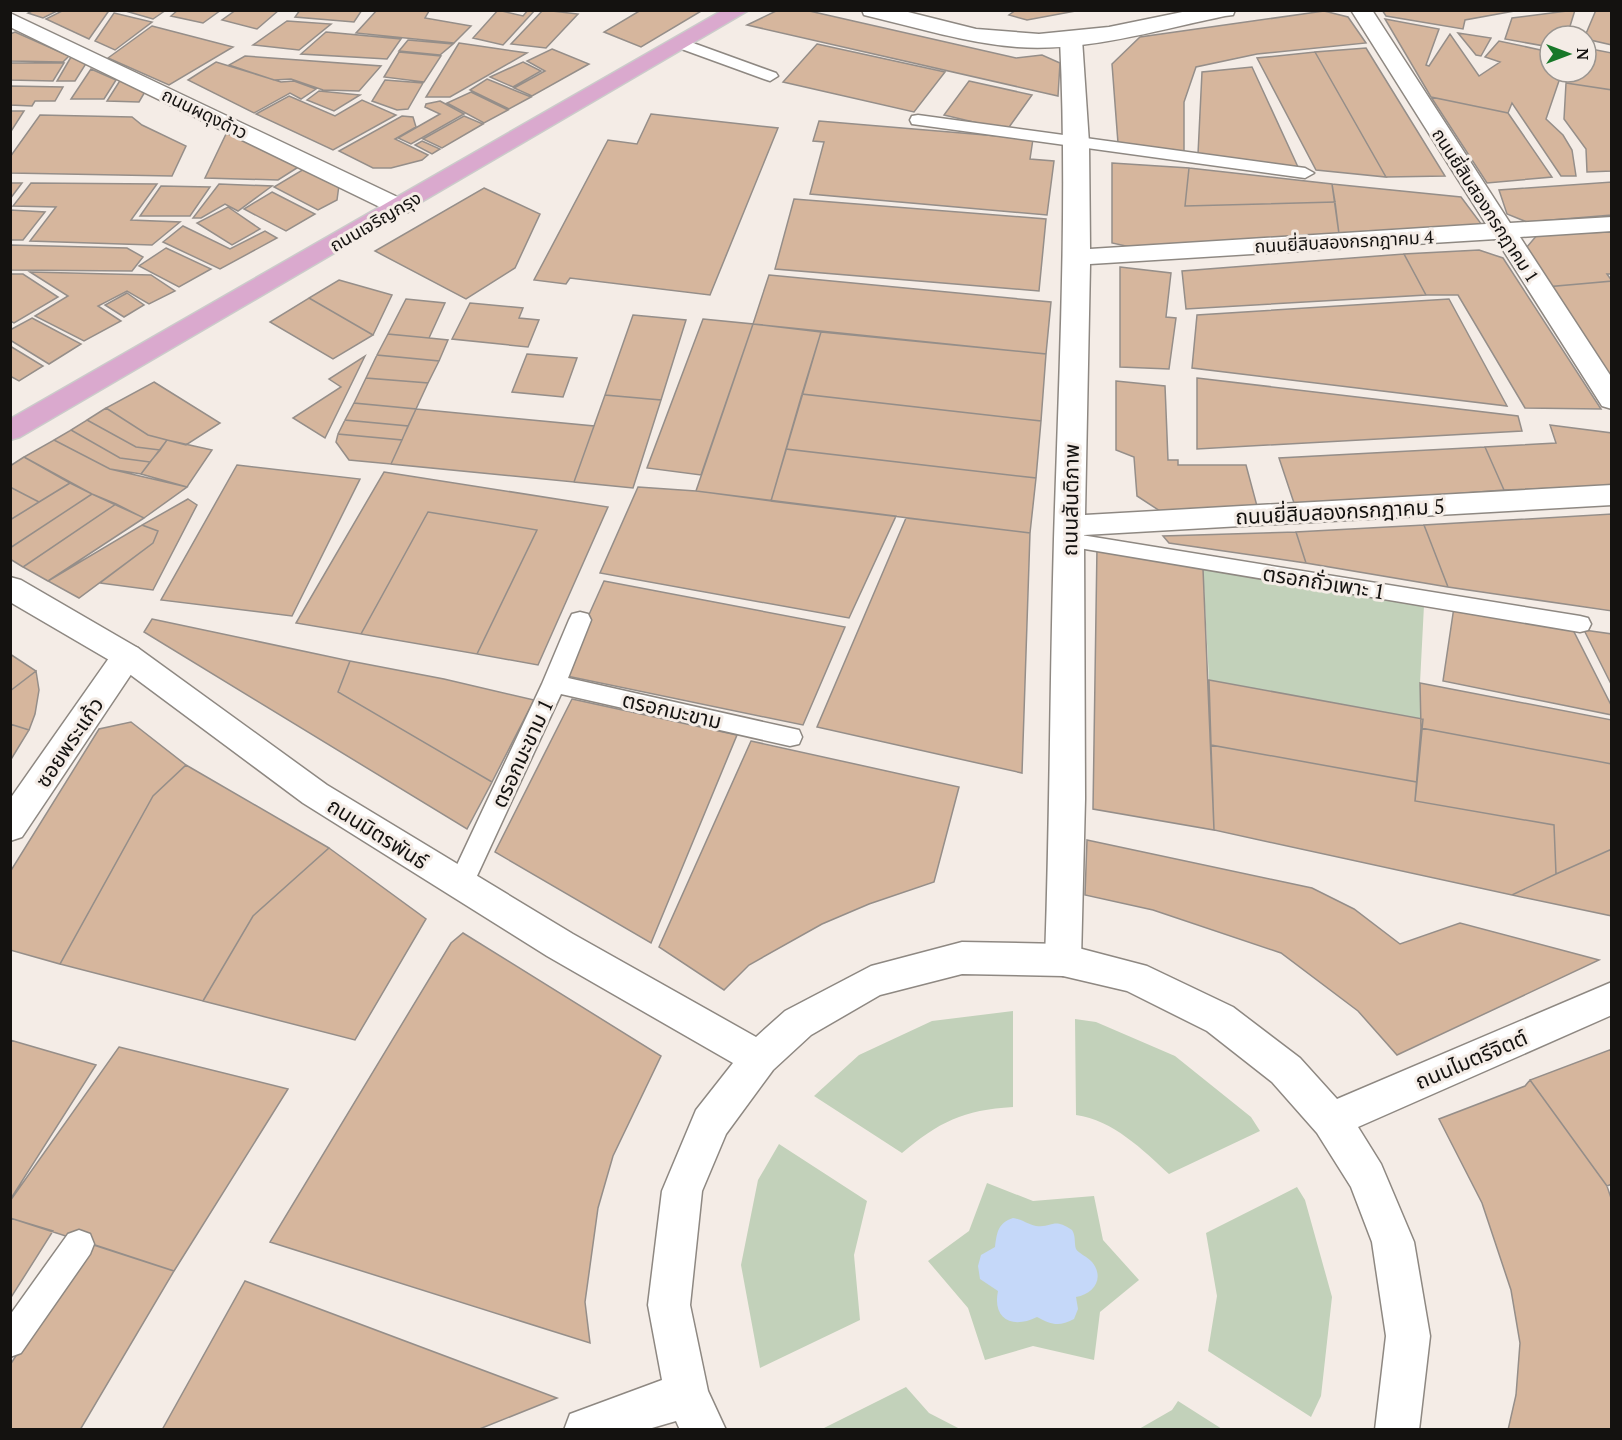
<svg xmlns="http://www.w3.org/2000/svg" width="1622" height="1440" viewBox="0 0 1622 1440" font-family="'PT Serif','Noto Sans Thai',serif">
<rect width="100%" height="100%" fill="#f4ece6"/>
<!-- green -->
<path fill="#c2d1ba" d="M1203,569L1424,605L1420,683L1423,719L1209,680Z
M1013,1011V1107C963,1110 939,1122 902,1153L814,1096L859,1055L932,1021Z
M1075,1019L1096,1022L1175,1056L1251,1117L1260,1131L1169,1174C1143,1150 1113,1120 1076,1115Z
M779,1144L867,1201L854,1255L860,1320L760,1368L741,1265L758,1180Z
M987,1183L1033,1201L1094,1196L1103,1240L1139,1280L1100,1312L1094,1360L1033,1346L985,1360L968,1308L928,1261L969,1231Z
M1297,1187L1305,1200L1332,1297L1321,1396L1311,1417L1208,1351L1217,1296L1206,1233Z
M906,1387L929,1413L960,1429H822Z
M1178,1401L1222,1429H1139L1172,1410Z"/>
<!-- water -->
<path fill="#c5d8f9" d="M1013,1218C1021,1219 1027,1224 1036,1226C1054,1228 1052,1217 1072,1230C1076,1236 1074,1243 1076,1249C1078,1253 1088,1257 1092,1262C1105,1278 1094,1294 1076,1297L1078,1309L1074,1319C1059,1327 1052,1325 1037,1317C1013,1329 992,1320 998,1291L980,1279L978,1266L981,1255L995,1247C997,1232 998,1223 1013,1218Z"/>
<!-- building -->
<path fill="#d6b69d" stroke="#958e89" stroke-width="1.5" d="M34,10H59L43,18L28,13Z
M64,10H104L108,12L89,39L46,19Z
M122,10H166L153,19Z
M178,10H221L203,23L171,16Z
M236,10H279L257,29L222,20Z
M300,10H362L354,22L295,17Z
M377,10H425L429,11L425,18L471,26L454,43L356,33Z
M498,10L523,16L528,10H535L503,45L473,38Z
M543,10L578,14L546,48L511,44Z
M641,10H703L641,47L604,32Z
M805,10L1016,58L1042,55L1060,63L1058,96L747,25L776,11Z
M1016,10H1081L1027,20L1009,15Z
M1382,10H1520L1465,20L1463,29L1386,16Z
M1575,10L1567,36H1550V47L1505,39L1512,18Z
M1596,10H1612V45L1586,39L1585,36Z
M1324,11L1348,17L1366,43L1257,54L1196,67L1184,102V154L1118,143L1112,64L1140,37Z
M114,13L152,22L115,50L95,41Z
M1385,19L1439,29L1426,65L1429,66L1450,34L1479,76L1500,62L1485,57L1499,41L1550,52V72H1562L1546,119L1563,135L1572,150L1576,176H1561L1512,103L1508,113L1431,97Z
M287,21L331,24L299,50L253,45Z
M152,26L233,47L169,85L108,58Z
M15,32L69,56L63,62L10,61V34Z
M326,32L401,39L387,59L301,54Z
M1458,33L1491,38L1481,56L1476,55Z
M408,40L453,44L440,55L399,51Z
M459,43L527,53L450,97H426Z
M817,44L945,72L914,112L783,82Z
M1366,48L1445,176L1386,177L1315,52Z
M1586,48L1612,53V90L1566,83L1569,72H1586Z
M552,49L589,64L532,96L514,88L545,71L527,61Z
M399,52L441,56L424,82L384,77Z
M1315,52L1386,177L1316,170L1257,58Z
M245,56L381,66L359,91L323,90L291,79L274,80L229,65Z
M71,57L87,62L75,81H57Z
M216,62L281,82L294,81L316,89L301,99L290,93L254,113L188,80Z
M523,62L541,71L513,87L490,77Z
M10,63H64L53,81L10,80Z
M1252,67L1298,167L1198,154L1202,72Z
M91,69L116,80L104,99H71Z
M121,79L146,90L139,102L107,101Z
M487,79L531,97L509,109L470,90Z
M385,80L423,83L408,109L397,110L372,101Z
M969,81L1032,95L1007,130L944,115Z
M1566,83L1612,90V171L1587,172L1586,149L1564,119Z
M10,86L63,87L55,101H35L32,106L10,105Z
M319,91L360,95L334,111L307,100Z
M471,92L508,110L484,123L447,103Z
M289,96L335,116L362,100L396,115L333,150L256,114Z
M1431,97L1508,113L1552,177L1487,183Z
M440,101L464,114L411,144L398,138L440,114L425,107L426,104Z
M10,111H24L10,133Z
M651,114L778,128L710,295L570,278L566,284L534,280L608,140L637,144Z
M40,115L132,117L142,125L186,146L172,176L10,173V157Z
M402,116L413,117L416,127L395,139L428,155L422,160L391,168H373L339,151Z
M464,116L483,124L442,148L423,139Z
M819,121L1033,139L1030,159L1054,161L1047,215L810,194L824,142L813,141Z
M227,132L300,166L278,180L205,178Z
M422,141L440,149L432,154L415,145Z
M1112,163L1189,168L1185,206L1335,202L1339,234L1135,248L1112,243Z
M1189,168L1332,184L1335,202L1185,206Z
M304,169L339,185L337,200L318,210L274,187Z
M1612,182V215L1527,222L1507,214L1499,190Z
M10,183H22L10,199Z
M31,183L157,184L131,220L180,222L152,245L30,241L56,207L13,206Z
M219,184L272,186L238,211L225,204L201,218H193Z
M1332,184L1461,197L1482,225L1339,234Z
M161,186L210,187L190,216H140Z
M484,188L540,214L515,268L466,299L375,251Z
M272,192L315,214L286,231L244,209Z
M794,199L1046,219L1039,291L775,269Z
M228,207L260,229L232,245L197,223Z
M10,210L45,212L23,240H10Z
M183,226L230,249L265,231L277,238L220,269L163,242Z
M1612,232V274H1607L1612,281L1546,287L1526,248L1538,234Z
M10,245L127,248L143,257L132,271L10,270Z
M166,248L211,269L179,287L139,266Z
M1479,250L1503,258L1601,409L1525,408L1458,295H1426L1404,254Z
M1404,254L1426,295L1186,309L1182,271Z
M1120,267L1171,273L1166,317L1176,318L1169,369L1120,367Z
M30,272L151,275L175,291L149,304L127,291L98,306L121,321L84,341L35,316L68,296Z
M10,274H23L58,297L14,323L10,321Z
M769,275L1051,302L1046,354L753,324Z
M339,280L392,295L373,335L309,298Z
M1612,281V381L1546,287Z
M127,293L144,305L124,317L105,305Z
M309,298L373,335L333,359L270,322Z
M406,299L445,303L429,338L388,334Z
M1449,299L1507,406L1192,368L1197,315Z
M470,303L523,308L519,318L539,320L528,347L452,339Z
M633,315L686,320L661,400L605,395Z
M32,318L81,344L49,364L10,340V330Z
M703,319L753,324L701,475L647,468Z
M753,324L821,332L771,501L696,491Z
M821,332L1046,354L1041,421L802,394Z
M388,334L429,338L448,340L439,361L377,355Z
M10,346L43,366L19,381L10,376Z
M527,354L577,358L563,397L512,392Z
M377,355L439,361L428,383L366,378Z
M365,356L325,438L293,418L341,387L329,379Z
M366,378L428,383L416,409L354,403Z
M1197,378L1518,416L1522,431L1197,449Z
M1116,381L1165,386L1168,460H1178V465H1246L1257,506L1160,511L1137,496L1134,457L1116,450Z
M154,382L220,423L186,445L148,435L106,408Z
M802,394L1041,421L1036,478L786,449Z
M605,395L661,400L633,488L574,482Z
M354,403L416,409L408,426L345,420Z
M106,408L148,435L167,440L160,450L136,447L87,420Z
M416,409L594,426L574,482L391,464Z
M87,420L136,447L160,450L150,462L120,458L71,430Z
M345,420L408,426L402,440L338,434Z
M1550,425L1612,433V486L1504,490L1485,447L1556,443Z
M71,430L120,458L150,462L141,474L110,469L54,440Z
M338,434L402,440L391,464L349,460L336,442Z
M54,440L110,469L187,487L144,518L92,494L24,457Z
M167,440L212,450L187,487L141,474Z
M1485,447L1504,490L1295,506L1279,458Z
M786,449L1036,478L1030,533L771,501Z
M24,457L70,483L39,502L10,487V466Z
M237,465L360,479L292,616L161,600Z
M384,472L608,507L538,665L477,654L537,530L428,512L361,634L296,623Z
M70,483L92,494L10,548V520Z
M10,487L39,502L10,520Z
M638,487L696,491L896,516L849,618L600,573Z
M92,494L116,504L23,567L10,559V548Z
M188,499L197,505L153,590L100,583L153,543L158,531L142,525Z
M116,504L144,518L48,581L23,567Z
M428,512L537,530L477,654L361,634Z
M1612,514V611L1448,587L1424,525Z
M906,518L1030,533L1022,773L817,727Z
M142,525L158,531L153,543L79,598L48,581Z
M1424,525L1448,587L1306,563L1296,532Z
M1296,532L1306,563L1169,543L1163,536Z
M1097,547L1203,569L1214,830L1093,809Z
M604,581L845,627L803,725L562,675Z
M1454,607L1571,626L1612,707V715L1443,681Z
M152,619L350,661L338,692L492,782L467,829L144,632Z
M1584,630L1612,634V686Z
M10,654L36,671L10,691Z
M350,661L444,679L534,700L492,782L338,692Z
M36,671L39,690L35,714L29,730L10,724V691Z
M1209,680L1423,719L1417,782L1211,745Z
M1420,683L1612,720V764L1421,728Z
M572,699L737,735L651,943L495,852Z
M131,722L186,765L153,796L60,964L10,950V872L99,729Z
M10,724L29,730L10,761Z
M1421,728L1612,764V849L1556,874L1554,825L1415,801Z
M751,741L959,787L934,882L869,904L822,924L749,965L724,990L659,947Z
M1211,745L1417,782L1415,801L1554,825L1556,874L1512,895L1214,830Z
M186,765L329,848L253,916L203,1001L60,964L153,796Z
M1087,840L1312,888L1354,909L1400,944L1460,923L1599,960L1397,1055L1358,1011L1281,953L1153,910L1085,895Z
M329,848L426,919L355,1040L203,1001L253,916Z
M1612,849V916L1512,895L1556,874Z
M463,933L661,1056L613,1156L598,1208L585,1302L590,1343L270,1242L451,943Z
M10,1040L96,1065L10,1200Z
M119,1047L288,1089L174,1271L10,1218V1201Z
M1612,1049V1184L1607,1186L1530,1080Z
M1530,1080L1607,1186L1612,1201V1430H1508L1516,1395L1520,1343L1511,1290L1482,1203L1439,1119L1525,1086Z
M10,1218L53,1231L10,1299Z
M89,1243L174,1271L80,1430H10V1365Z
M245,1281L557,1398L477,1430H162Z"/>
<g fill="none" stroke-linecap="round" stroke-linejoin="round">
<!-- service casing -->
<g stroke="#8e8882" stroke-width="3">
<path id="service" d="M682,39L776,73L778,76L770,81L764,79L676,47L674,44Z
M918,115L1305,168L1314,173L1305,178L912,124L910,120L912,116Z
M1069,533L1580,616L1588,618L1591,624L1588,630L1580,632L1061,545L1058,540L1061,535Z
M580,612L588,614L591,620L568,678L790,728L799,730L802,737L799,744L790,746L561,694L470,891L461,895L452,891L448,884L542,684L569,620L572,614Z
M79,1230L90,1234L94,1244L90,1254L21,1353L10,1357V1315L68,1234Z"/>
</g>
<!-- minor casing -->
<g stroke="#8e8882" stroke-width="3">
<path id="minor" d="M1351,10H1372L1510,223L1612,217V231L1520,237L1612,378V409L1602,406L1496,239L1090,264L1085,515L1612,485V505L1084,535L1085,799L1081,960L1076,971L1063,976L1050,971L1045,960C1050,820 1050,679 1054,539C1059,372 1068,206 1060,39L1063,34H1079L1082,39L1089,143L1090,249L1486,224Z
M10,13L408,202L411,207L408,212L399,214L390,212L10,27Z
M127,644L138,648L143,656L138,664L22,837L10,841V799L116,648Z"/>
</g>
<!-- tertiary casing -->
<g stroke="#8e8882" stroke-width="3">
<path id="tertiary" d="M862,10H900L976,29L1039,34L1109,27L1192,10H1235L1233,15L1225,16C1158,30 1086,52 1017,47C965,43 915,27 864,15Z
M10,577L21,580L138,648L327,785L573,934L756,1037L785,1011L871,966L962,942L1063,944L1147,966L1233,1007L1300,1058L1337,1099L1612,982V1015L1358,1127L1381,1164L1414,1242L1430,1336L1419,1430H1375L1386,1336L1372,1242L1351,1187L1317,1133L1272,1082L1207,1031L1127,991L1063,976L962,974L880,995L811,1035L773,1070L726,1134L702,1191L690,1305L708,1391L726,1430H680L676,1421L645,1430H564L570,1414L662,1380L648,1305L662,1191L696,1110L733,1063L547,956L303,803L116,664L10,602Z"/>
</g>
<!-- primary casing -->
<g stroke="#cbcbca" stroke-width="3">
<path id="primary" d="M723,10H749L20,437L10,440V419Z"/>
</g>
<!-- service -->
<use href="#service" fill="#fff" fill-rule="evenodd"/>
<!-- minor -->
<use href="#minor" fill="#fff" fill-rule="evenodd"/>
<!-- tertiary -->
<use href="#tertiary" fill="#fff" fill-rule="evenodd"/>
<!-- primary -->
<use href="#primary" fill="#daa9ce" fill-rule="evenodd"/>
</g>
<g text-anchor="middle" dominant-baseline="central" stroke-width="6" stroke-linejoin="round" paint-order="stroke">
<!-- far-street labels -->
<g font-size="18" fill="#141210" stroke="#f4ece6">
<text transform="translate(205 113) rotate(26)">ถนนผดุงด้าว</text>
<text transform="translate(1486 205) rotate(57)">ถนนยี่สิบสองกรกฎาคม 1</text>
<text transform="translate(375 221) rotate(-30)">ถนนเจริญกรุง</text>
<text transform="translate(1344 241) rotate(-3)">ถนนยี่สิบสองกรกฎาคม 4</text>
</g>
<!-- street labels -->
<g font-size="21" fill="#141210" stroke="#f4ece6">
<text transform="translate(1070 500) rotate(-89)">ถนนสันติภาพ</text>
<text transform="translate(1340 511) rotate(-3)">ถนนยี่สิบสองกรกฎาคม 5</text>
<text transform="translate(1324 582) rotate(9)">ตรอกถั่วเพาะ 1</text>
<text transform="translate(672 710) rotate(13)">ตรอกมะขาม</text>
<text transform="translate(69 742) rotate(-56)">ซอยพระแก้ว</text>
<text transform="translate(522 753) rotate(-65)">ตรอกมะขาม 1</text>
<text transform="translate(378 833) rotate(32)">ถนนมิตรพันธ์</text>
<text transform="translate(1471 1059) rotate(-23)">ถนนไมตรีจิตต์</text>
</g>
</g>
<!-- border -->
<rect width="1622" height="1440" fill="none" stroke="#141210" stroke-width="24"/>
<!-- north arrow -->
<g transform="translate(1568 54) rotate(90)"><circle r="28" fill="#f4ece6" stroke="#9a9590" stroke-width="1.5"/>
<path d="M0-4.5L10 22L0 15L-10 22Z" fill="#187829"/>
<text y="-9" font-size="16" font-weight="bold" text-anchor="middle" fill="#141210">N</text>
</g>
</svg>
